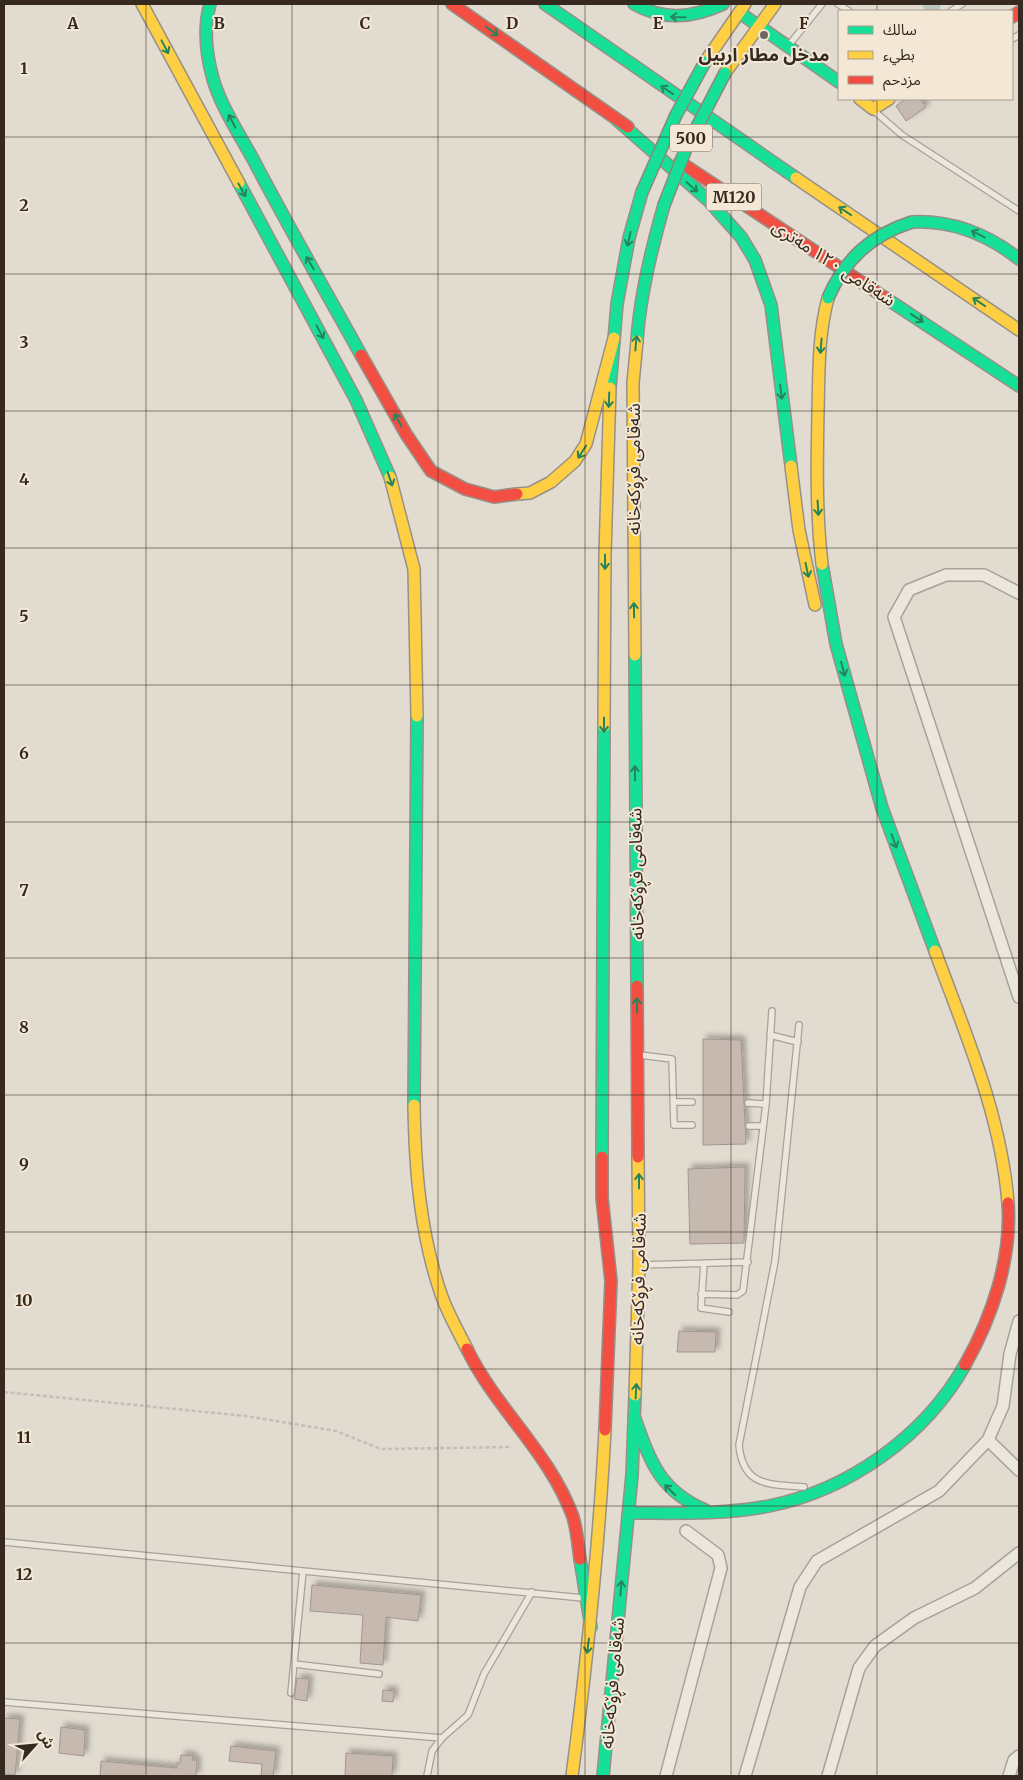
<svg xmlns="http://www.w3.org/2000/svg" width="1023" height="1780" viewBox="0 0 1023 1780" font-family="Merriweather,'Noto Sans Arabic',serif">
<defs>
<filter id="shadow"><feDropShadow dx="4" dy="-4" stdDeviation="2.5" flood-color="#0004"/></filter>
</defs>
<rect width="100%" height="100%" fill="#e2dbcf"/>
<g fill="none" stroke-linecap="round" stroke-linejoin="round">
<!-- canal -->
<path stroke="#b9c7be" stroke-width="15" d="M930,4L933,6"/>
</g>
<!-- building -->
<path fill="#c6b9b0" stroke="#a2978f" filter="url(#shadow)" d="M906,99H920L926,107L906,121L896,106Z
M703,1039L741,1040L746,1144L703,1145Z
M745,1167L744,1243L690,1244L688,1169Z
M679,1331L716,1332L715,1352H677Z
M312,1585L421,1595L418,1621L386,1617L383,1665L360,1663L363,1615L310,1611Z
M297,1678L309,1679L307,1701L294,1699Z
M383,1690L394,1691L393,1702L382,1701Z
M4,1718L20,1719L15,1775L4,1774Z
M61,1727L85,1730L84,1756L59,1753Z
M231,1746L276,1751L273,1776H261L262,1764L229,1761Z
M346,1753L393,1756L392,1776H345Z
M181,1755L193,1756L192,1760H197L196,1776H100L101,1761L177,1768V1763H180Z"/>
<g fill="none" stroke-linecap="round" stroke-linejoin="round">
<!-- lane casing -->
<g stroke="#a8a198" stroke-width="8">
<path id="lane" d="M838,4L849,11
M951,11L962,4
M1012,39L1019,35
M789,45L822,4
M873,110L902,135L1019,211
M799,1025L775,1261L739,1445C743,1487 769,1484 804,1487
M770,1035L798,1042
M640,1055L672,1059L674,1125H692
M675,1102H692
M748,1103L766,1104
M749,1126H763
M704,1263L701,1308L729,1312
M641,1265L748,1262
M701,1294L737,1295L743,1291L766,1104L772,1011
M4,1542L583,1598
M294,1664L379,1674
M291,1693L303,1571
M4,1702L442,1738
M427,1776L432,1751L442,1738L468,1715L484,1674L532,1592"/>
</g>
<!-- street casing -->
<g stroke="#a8a198" stroke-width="14">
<path id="street" d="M1019,593L984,575H946L909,590L894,617L1019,997
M988,1440L1019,1470
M666,1776L721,1568L718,1555L686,1531
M745,1776L800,1587L817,1561L939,1491L988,1440L1003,1406L1010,1354L1019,1321
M828,1776L859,1668L875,1646L914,1618L975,1588L1019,1553
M1009,1776L1014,1760L1019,1756"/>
</g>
<!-- fast casing -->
<g stroke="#979088" stroke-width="14">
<path id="fast" d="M210,4C203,29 206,54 213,79C221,107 240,135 254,161C288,226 325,290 361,355
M545,4L796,178
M634,4C664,21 692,18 723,4
M740,13L839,82
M616,119L709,201L741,237L755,260L771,305L791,466
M239,183L356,400L390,477
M912,222C953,220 987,234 1019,259
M884,297L1019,386
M637,341C640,295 651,250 664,205
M610,388L617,304L629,238L642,192
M822,564L836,644L882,808L935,951
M635,655L637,986
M414,1105L417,716
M602,1157L604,726
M634,1416C650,1461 659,1490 705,1510
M628,1513C675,1513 723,1515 769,1506C849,1490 925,1436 965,1365
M580,1559L591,1627
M603,1776L632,1475L635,1395"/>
</g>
<!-- slow casing -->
<g stroke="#979088" stroke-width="14">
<path id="slow" d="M142,4L239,183
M705,62L745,4
M725,73L775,4
M860,99L873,109L889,99
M796,178L1019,330
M791,466L799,530L815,605
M390,477L414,569L417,716
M517,494L530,493L551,482L575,461L586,444L614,338
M822,564C816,513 817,462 818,412C819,373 818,336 828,298
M635,655L633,383L637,341
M604,726L605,554L610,388
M935,951C965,1033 1001,1114 1008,1203
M414,1105C415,1169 420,1233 441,1294C447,1312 458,1331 467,1349
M635,1395L639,1265L638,1157
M572,1776C587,1661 599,1546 605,1430"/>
</g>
<!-- jam casing -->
<g stroke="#979088" stroke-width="14">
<path id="jam" d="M452,4L628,127
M1012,17L1019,12
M680,162L884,297
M361,355L406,434L431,471L465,489L494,497L517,494
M637,986L638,1157
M602,1157V1198L611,1281L605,1430
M467,1349C496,1409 550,1453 573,1517C577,1530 578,1545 580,1559
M965,1365C992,1317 1012,1259 1008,1203"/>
</g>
<!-- path -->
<path stroke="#c3beb7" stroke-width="2.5" stroke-dasharray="4 2.5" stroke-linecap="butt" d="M4,1392L246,1416L336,1431L381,1449L512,1447"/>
<!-- lane -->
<use href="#lane" stroke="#ebe7df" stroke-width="5.5"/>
<!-- street -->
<use href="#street" stroke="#ebe7df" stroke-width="11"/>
<!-- fast -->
<use href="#fast" stroke="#16e098" stroke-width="11"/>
<!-- slow -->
<use href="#slow" stroke="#ffcf43" stroke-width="11"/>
<!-- jam -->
<use href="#jam" stroke="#f24e42" stroke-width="11"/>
<!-- fast-bridge casing -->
<g stroke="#8d867e" stroke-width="14" stroke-linecap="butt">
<path id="fast-bridge" d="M642,192L676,115L705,62
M664,205L687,146L725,73
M828,298C845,259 871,235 912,222"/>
</g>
<!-- fast-bridge -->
<use href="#fast-bridge" stroke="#16e098" stroke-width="11"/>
</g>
<!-- one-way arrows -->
<defs><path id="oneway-shaft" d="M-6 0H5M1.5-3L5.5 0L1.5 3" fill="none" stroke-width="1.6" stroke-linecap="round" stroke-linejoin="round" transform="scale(1.25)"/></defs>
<g stroke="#26845c">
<use href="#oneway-shaft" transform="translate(678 17) rotate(-179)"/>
<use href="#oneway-shaft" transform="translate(492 31) rotate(35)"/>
<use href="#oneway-shaft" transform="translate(165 47) rotate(62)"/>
<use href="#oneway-shaft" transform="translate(667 90) rotate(-146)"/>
<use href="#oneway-shaft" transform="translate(232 121) rotate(-117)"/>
<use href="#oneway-shaft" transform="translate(692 187) rotate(41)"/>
<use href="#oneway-shaft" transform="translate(242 190) rotate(61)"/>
<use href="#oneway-shaft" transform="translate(845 211) rotate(-146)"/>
<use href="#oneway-shaft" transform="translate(978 234) rotate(-153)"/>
<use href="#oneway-shaft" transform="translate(629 239) rotate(103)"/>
<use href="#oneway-shaft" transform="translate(310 263) rotate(-120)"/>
<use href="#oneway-shaft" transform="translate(979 302) rotate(-146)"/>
<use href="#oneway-shaft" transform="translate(917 318) rotate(33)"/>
<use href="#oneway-shaft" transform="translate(320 332) rotate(62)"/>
<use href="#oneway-shaft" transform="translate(636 343) rotate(-85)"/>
<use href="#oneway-shaft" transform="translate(821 346) rotate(95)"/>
<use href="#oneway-shaft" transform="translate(781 392) rotate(83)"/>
<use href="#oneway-shaft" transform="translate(609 400) rotate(92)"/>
<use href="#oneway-shaft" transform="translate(398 420) rotate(-118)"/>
<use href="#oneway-shaft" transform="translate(582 452) rotate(123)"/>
<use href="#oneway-shaft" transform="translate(390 479) rotate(71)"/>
<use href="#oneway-shaft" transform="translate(818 508) rotate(87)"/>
<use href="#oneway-shaft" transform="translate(605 562) rotate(90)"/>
<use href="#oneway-shaft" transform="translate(807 570) rotate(78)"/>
<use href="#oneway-shaft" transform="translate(634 610) rotate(-91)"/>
<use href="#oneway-shaft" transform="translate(843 669) rotate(75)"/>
<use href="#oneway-shaft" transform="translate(604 725) rotate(90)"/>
<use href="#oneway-shaft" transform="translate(635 773) rotate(-91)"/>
<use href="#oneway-shaft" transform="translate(894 841) rotate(70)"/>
<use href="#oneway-shaft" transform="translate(637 1005) rotate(-91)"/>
<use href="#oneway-shaft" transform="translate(639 1181) rotate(-90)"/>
<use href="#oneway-shaft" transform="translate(636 1391) rotate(-87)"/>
<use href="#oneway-shaft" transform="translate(670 1490) rotate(-135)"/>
<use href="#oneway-shaft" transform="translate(621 1588) rotate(-85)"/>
<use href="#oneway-shaft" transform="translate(588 1646) rotate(97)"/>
</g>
<!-- grid -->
<path fill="none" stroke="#362920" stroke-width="1" stroke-opacity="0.55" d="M146,4V1776M292,4V1776M438,4V1776M585,4V1776M731,4V1776M877,4V11M877,99V1776M4,137H1019M4,274H1019M4,411H1019M4,548H1019M4,685H1019M4,822H1019M4,958H1019M4,1095H1019M4,1232H1019M4,1369H1019M4,1506H1019M4,1643H1019"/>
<!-- markers -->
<circle fill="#72675d" stroke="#f3e8d6" stroke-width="2" cx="764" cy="35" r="5"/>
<g text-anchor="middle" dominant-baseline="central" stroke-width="4" stroke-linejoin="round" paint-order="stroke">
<!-- shield labels -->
<g fill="#f3e8d6" stroke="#6f6257" stroke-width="1">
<rect x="670" y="124.5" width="42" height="27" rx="4"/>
<rect x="706.5" y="183.5" width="55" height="27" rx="4"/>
</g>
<g font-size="16" font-weight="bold" fill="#362920">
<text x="691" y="138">500</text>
<text x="734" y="197">M120</text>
</g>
<!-- poi labels -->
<g font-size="18" font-weight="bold" fill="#362920" stroke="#f3e8d6">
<text x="764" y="54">مدخل مطار اربيل</text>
</g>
<!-- street labels -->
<g font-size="18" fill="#362920" stroke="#f3e8d6">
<text transform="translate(834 263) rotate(33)">شەقامی ١٢٠ مەتری</text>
<text transform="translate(633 469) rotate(-90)">شەقامی فڕۆکەخانە</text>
<text transform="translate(636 874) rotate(-91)">شەقامی فڕۆکەخانە</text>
<text transform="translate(638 1279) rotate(-89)">شەقامی فڕۆکەخانە</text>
<text transform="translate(612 1683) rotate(-85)">شەقامی فڕۆکەخانە</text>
</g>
</g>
<g font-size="16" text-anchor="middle" font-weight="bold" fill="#362920" stroke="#f3e8d6" stroke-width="4" stroke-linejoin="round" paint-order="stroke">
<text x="73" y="29">A</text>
<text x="219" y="29">B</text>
<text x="365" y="29">C</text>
<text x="512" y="29">D</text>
<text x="658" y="29">E</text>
<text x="804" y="29">F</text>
<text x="24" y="74">1</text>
<text x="24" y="211">2</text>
<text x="24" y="348">3</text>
<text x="24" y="485">4</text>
<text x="24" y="622">5</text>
<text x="24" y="759">6</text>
<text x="24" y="896">7</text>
<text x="24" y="1033">8</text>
<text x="24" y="1170">9</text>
<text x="24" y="1306">10</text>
<text x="24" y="1443">11</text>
<text x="24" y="1580">12</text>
</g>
<!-- border -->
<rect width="1023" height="1780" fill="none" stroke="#362920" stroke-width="10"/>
<!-- legend -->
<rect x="838" y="10" width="175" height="90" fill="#f3e8d6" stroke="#a79c8d"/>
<rect x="848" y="26" width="25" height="8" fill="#16e098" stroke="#a79c8d"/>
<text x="883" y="35" font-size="15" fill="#362920">سالك</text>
<rect x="848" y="51" width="25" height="8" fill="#ffcf43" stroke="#a79c8d"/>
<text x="883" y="60" font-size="15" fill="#362920">بطيء</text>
<rect x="848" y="76" width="25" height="8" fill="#f24e42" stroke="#a79c8d"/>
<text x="883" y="85" font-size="15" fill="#362920">مزدحم</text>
<!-- north arrow -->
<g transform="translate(35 1745) rotate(63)" stroke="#f3e8d6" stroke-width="4" paint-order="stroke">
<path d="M0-4L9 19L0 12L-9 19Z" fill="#362920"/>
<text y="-8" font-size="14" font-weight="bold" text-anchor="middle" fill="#362920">ش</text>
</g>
</svg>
